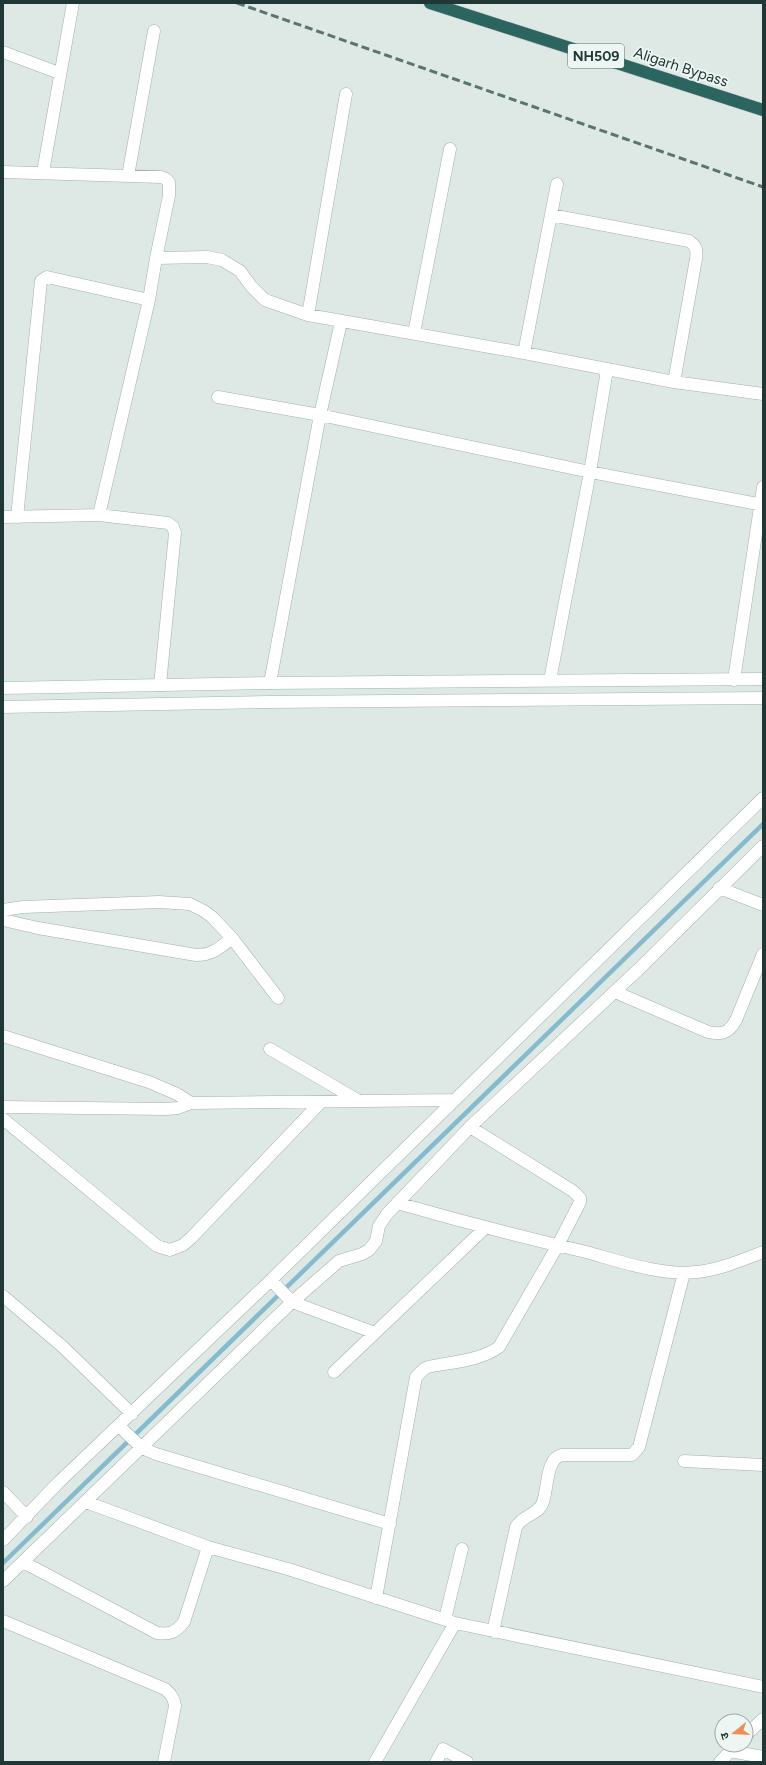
<svg xmlns="http://www.w3.org/2000/svg" width="766" height="1765" viewBox="0 0 766 1765" font-family="Figtree,'Noto Sans Devanagari',sans-serif">
<rect width="100%" height="100%" fill="#dee9e6"/>
<g fill="none" stroke-linecap="round" stroke-linejoin="round">
<!-- stream -->
<path stroke="#86bace" stroke-width="4.5" d="M3,1563L763,824"/>
<!-- street casing -->
<g stroke="#a1b0ad" stroke-width="13">
<path id="street" d="M3,52L59,73
M3,172L161,177L166,179L169,182V196L156,258L149,300L99,515L168,523L173,527L175,533L160,685
M43,172L73,3
M128,176L154,31
M551,215L689,241C697,246 697,251 696,259L674,382
M156,258L207,257L222,260L240,271L251,286L265,300L308,315L524,353L674,382L763,394
M308,315L346,94
M414,333L450,149
M524,353L557,184
M218,397L320,415L590,472L763,505
M3,517L99,515
M17,517L41,281L47,277L149,300
M550,680L590,472L607,370
M734,680L763,487
M270,683L320,415L341,322
M719,888L763,905
M3,910L23,907L159,902L190,904L204,911L212,917L232,938L278,998
M3,920L38,928L196,955C212,955 220,948 232,938
M615,992L708,1032C722,1035 729,1033 736,1020L763,954
M3,1036L149,1082L177,1094L191,1103
M270,1049L359,1101
M3,1107L166,1109L178,1108L191,1103L454,1100
M3,1119L157,1246L170,1250L183,1245L191,1238L320,1103
M397,1203C460,1221 522,1237 586,1252C619,1261 661,1276 696,1272C719,1270 742,1260 763,1252
M271,1280L292,1302L375,1333
M3,1296L63,1347L132,1414
M334,1372L485,1228
M119,1426L142,1448L156,1454L390,1524
M684,1461L763,1465
M3,1492L27,1517
M86,1502L208,1547L288,1569L455,1623L763,1687
M3,1540L59,1482L271,1280L763,798
M23,1562L157,1633C170,1635 176,1632 184,1622L208,1547
M3,1581L292,1302L339,1261L362,1254L369,1250L376,1241L379,1226L387,1214L470,1127L640,968L763,846
M376,1598L416,1377L424,1369L428,1367C451,1362 480,1361 499,1347L558,1245L580,1202V1198L573,1191L470,1127
M445,1619L462,1549
M3,1621L165,1689C171,1694 174,1698 175,1706L164,1762
M493,1632L516,1527C522,1515 539,1515 543,1502C548,1488 546,1458 562,1455H632L639,1447L684,1273
M730,1751L763,1757
M375,1762L455,1623
M436,1762L443,1749L467,1762"/>
</g>
<!-- secondary casing -->
<g stroke="#9db5af" stroke-width="13">
<path id="secondary" d="M3,688L270,683L763,679
M3,707L270,702L763,698
M746,1735L763,1719
M720,1762L736,1745"/>
</g>
<!-- highway casing -->
<g stroke="#bcc3c2" stroke-width="13">
<path id="highway" d="M430,3L763,110"/>
</g>
<!-- street -->
<use href="#street" stroke="#fff" stroke-width="12"/>
<!-- secondary -->
<use href="#secondary" stroke="#fff" stroke-width="12"/>
<!-- highway -->
<use href="#highway" stroke="#2c645f" stroke-width="12"/>
<!-- rail -->
<path stroke="#5a7470" stroke-width="3" stroke-dasharray="8 4" stroke-linecap="butt" d="M237,3L763,187"/>
</g>
<g text-anchor="middle" dominant-baseline="central" stroke-width="3.5" stroke-linejoin="round" paint-order="stroke">
<!-- shield labels -->
<rect fill="#eef6f3" stroke="#5e716e" stroke-width="1" x="568" y="44" width="56" height="24" rx="3"/>
<g font-size="14" font-weight="bold" fill="#203835">
<text x="596" y="56">NH509</text>
</g>
<!-- street labels -->
<g font-size="15" fill="#203835" stroke="#eef6f3">
<text transform="translate(681 67) rotate(18)">Aligarh Bypass</text>
</g>
</g>
<!-- border -->
<rect width="766" height="1765" fill="none" stroke="#203835" stroke-width="8"/>
<!-- north arrow -->
<g transform="translate(734 1733) rotate(252)"><circle r="19" fill="#eef6f3" stroke="#9caaa7"/>
<path d="M0-3L7 15L0 10L-7 15Z" fill="#ef8e56"/>
<text y="-6" font-size="11" font-weight="bold" text-anchor="middle" fill="#203835">उ</text>
</g>
</svg>
